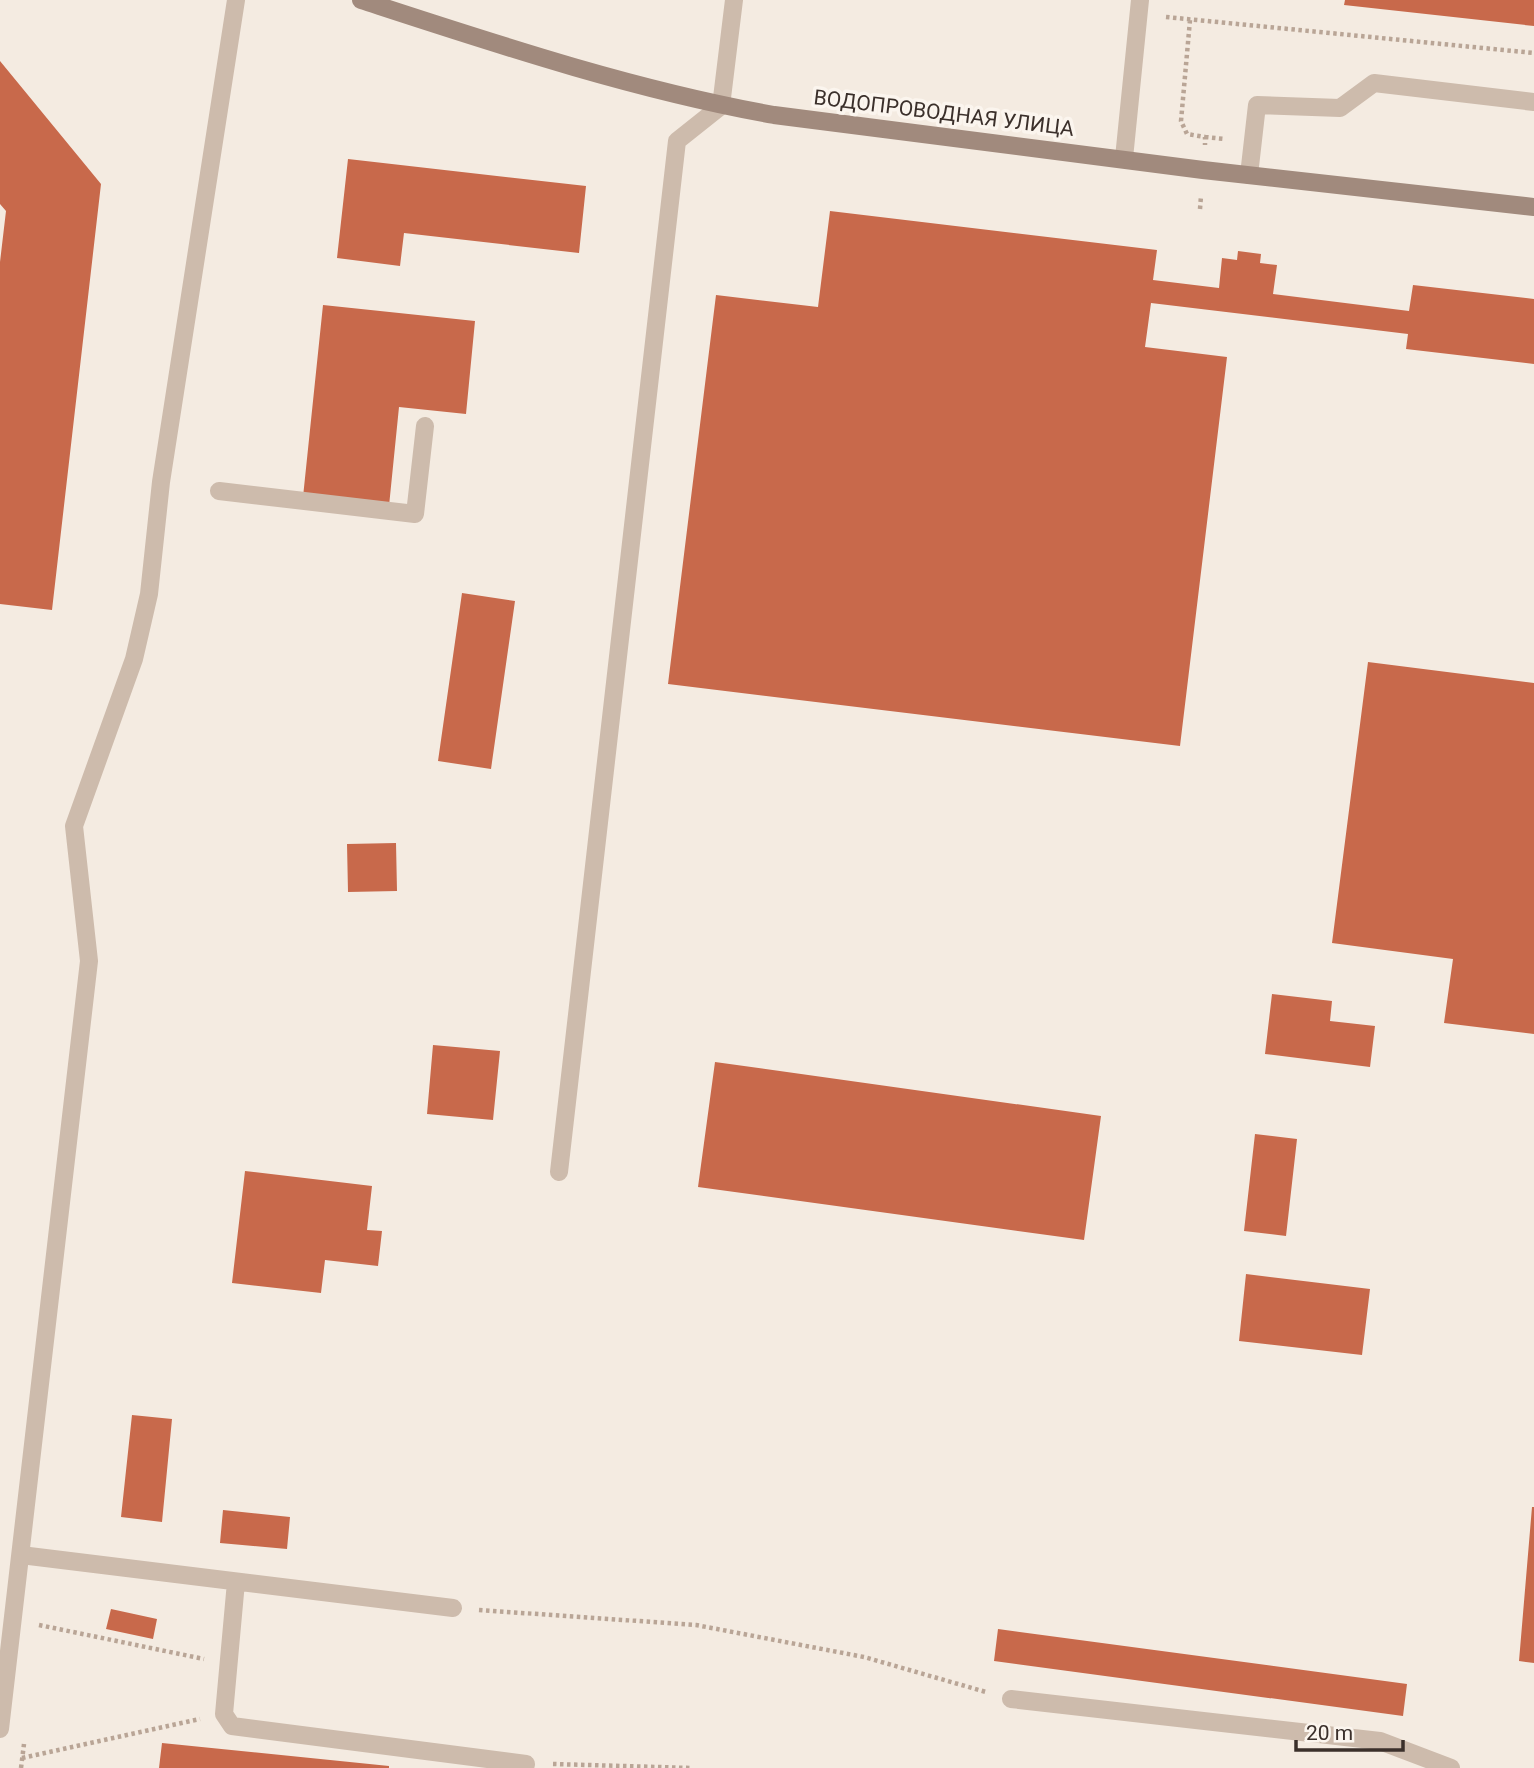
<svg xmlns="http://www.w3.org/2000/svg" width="1534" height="1768" viewBox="0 0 1534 1768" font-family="Roboto,sans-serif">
<rect width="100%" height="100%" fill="#f4ebe1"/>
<!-- building -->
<path fill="#c8694b" d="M1345,0H1534V26L1344,5Z
M0,61L101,184L52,610L0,604V262L6,211L0,204Z
M348,159L586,186L579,253L404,233L400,266L337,258Z
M830,211L1157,250L1153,280L1219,288L1222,258L1237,260L1238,251L1261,254L1260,263L1277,265L1273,294L1409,311L1413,285L1534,299V364L1406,349L1408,334L1151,303L1145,347L1227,357L1180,746L668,684L716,295L818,307Z
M323,305L475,321L466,414L399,407L389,506L303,497Z
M462,593L515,601L491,769L438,761Z
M1368,662L1534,683V1034L1444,1023L1453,959L1332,943Z
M396,843L397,891L348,892L347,844Z
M1272,994L1332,1001L1330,1021L1375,1026L1370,1067L1265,1054Z
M433,1045L500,1051L493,1120L427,1114Z
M715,1062L1101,1116L1084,1240L698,1187Z
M1255,1134L1297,1139L1286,1236L1244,1231Z
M245,1171L372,1186L367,1230L382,1231L378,1266L325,1260L321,1293L232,1283Z
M1246,1274L1370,1289L1362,1355L1239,1341Z
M132,1415L172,1419L162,1522L121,1517Z
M1532,1507H1534V1663L1519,1661Z
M223,1510L290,1517L287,1549L220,1543Z
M111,1609L157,1619L153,1639L106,1629Z
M998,1629L1407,1684L1403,1716L994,1661Z
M162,1743L389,1766V1768H159Z"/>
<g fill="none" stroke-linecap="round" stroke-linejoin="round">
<!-- path -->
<path stroke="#b9a596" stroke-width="4.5" stroke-dasharray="3.5 3.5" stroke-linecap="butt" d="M1166,17L1534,53
M1190,20L1181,121L1187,134L1205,137V145
M1205,137L1225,139
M1200,209L1201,196
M479,1610L696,1625L864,1657L986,1692
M39,1625L204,1659
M22,1758L200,1719
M553,1764L692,1768
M21,1768L24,1744"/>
<!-- lane -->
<path stroke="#cdbbac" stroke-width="18" d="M1124,158L1140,0
M1249,175L1257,105L1340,108L1374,83L1534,102
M219,491L415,514L425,426
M559,1172L677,141L721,106L734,0
M21,1555L453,1608
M236,1582L224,1714L232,1726L526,1764L525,1768
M1011,1699L1380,1741L1451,1768"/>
<!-- street -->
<path stroke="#cdbbac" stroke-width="18" d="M0,1729L89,961L74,826L134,659L149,594L161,482L236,0"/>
<!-- secondary -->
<path stroke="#a18a7d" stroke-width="18" d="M361,0C496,44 634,90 774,115L1203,170L1534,207"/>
</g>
<g text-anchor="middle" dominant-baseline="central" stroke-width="7" stroke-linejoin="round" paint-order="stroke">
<!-- street labels -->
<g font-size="21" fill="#3b302b" stroke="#fbf5ee">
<text transform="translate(944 113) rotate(7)">ВОДОПРОВОДНАЯ УЛИЦА</text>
</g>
</g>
<!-- scale -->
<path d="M1296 1740v10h107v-10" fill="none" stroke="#3b302b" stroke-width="3.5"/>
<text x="1306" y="1740" font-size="21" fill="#3b302b" stroke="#fbf5ee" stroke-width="5" paint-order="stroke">20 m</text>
</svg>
